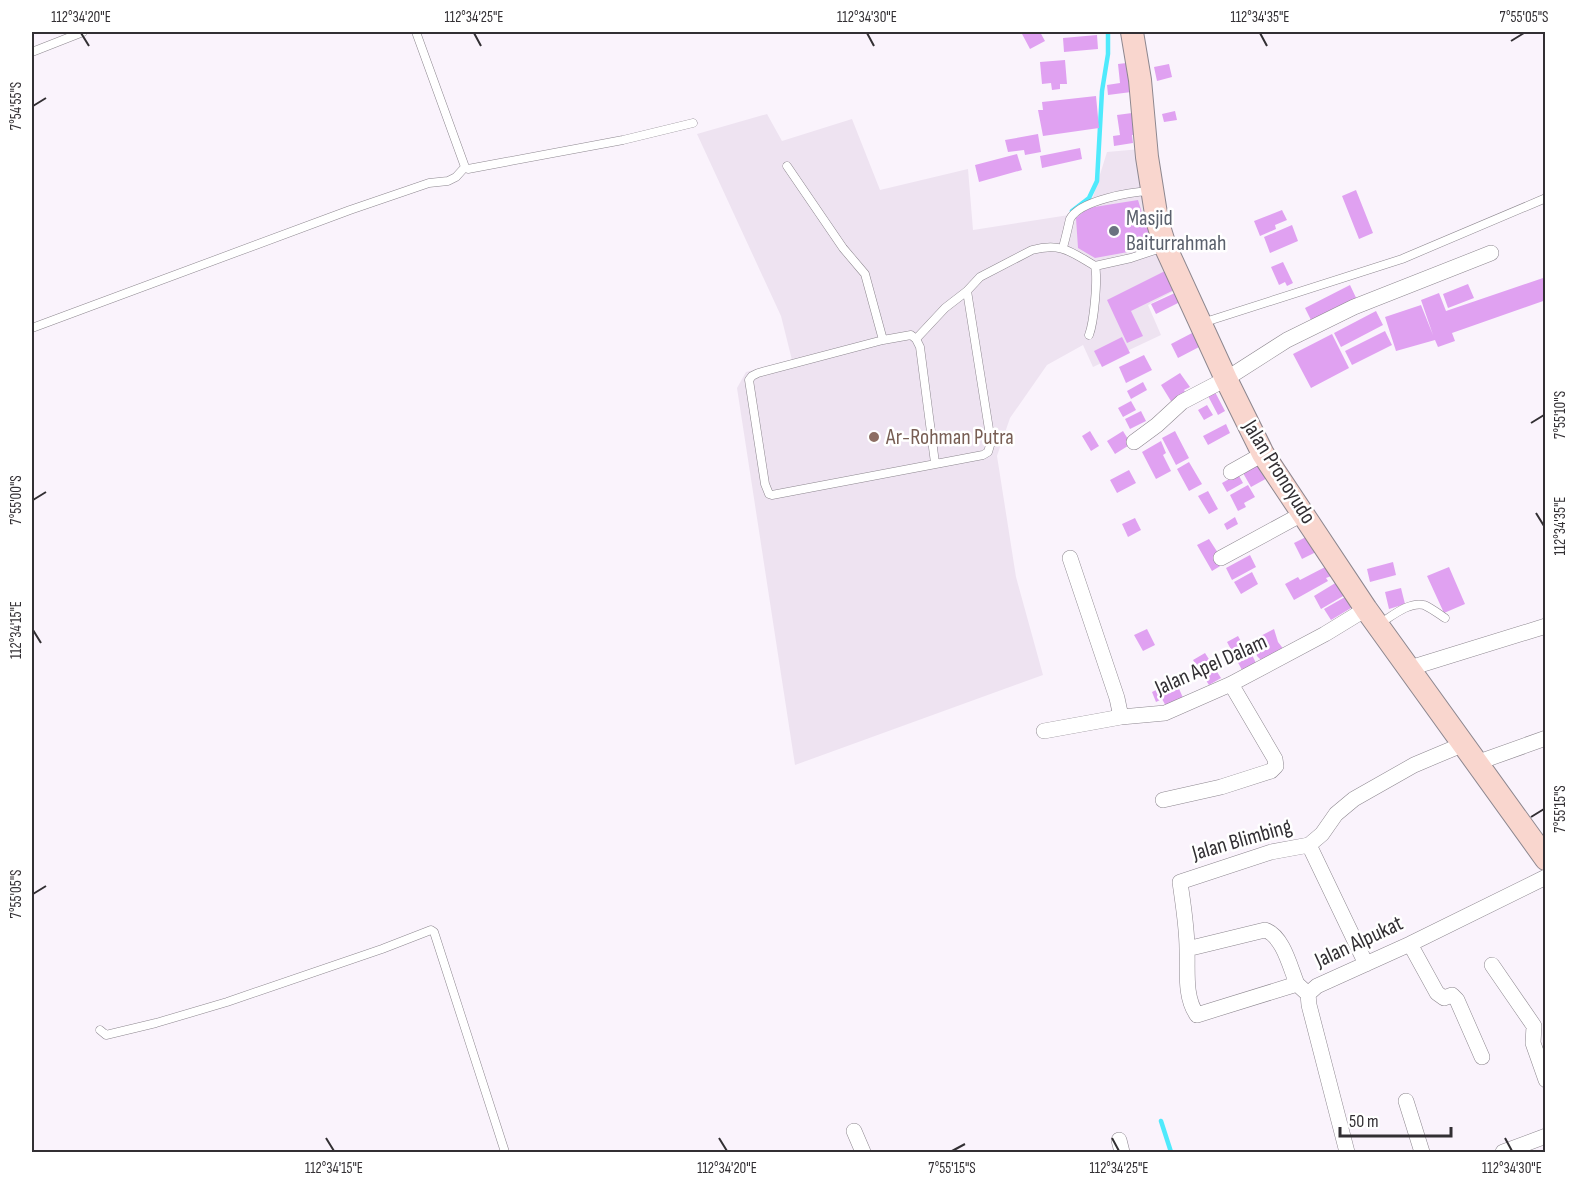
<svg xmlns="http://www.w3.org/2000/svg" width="1577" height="1184" viewBox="0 0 1577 1184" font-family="'Sofia Sans Condensed',sans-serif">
<rect width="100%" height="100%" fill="#faf3fc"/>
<!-- built -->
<path fill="#eee3f1" d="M767,114L782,141L852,119L880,190L968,169L973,230L1069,215L1093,197L1107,152L1141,149L1178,289L1148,305L1161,335L1093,367L1083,345L1047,365L1010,418L997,456L1016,577L1043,675L795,765L737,388L746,372L792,360L781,316L697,134Z"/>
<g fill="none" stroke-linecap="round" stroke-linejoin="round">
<!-- stream -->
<path stroke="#4feafc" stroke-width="4.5" d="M1072,211L1089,198L1097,181L1102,91L1108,54V32
M1161,1121L1171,1152"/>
</g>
<!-- building -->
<path fill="#e0a1f1" d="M1021,32H1040L1045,41L1030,49Z
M1097,35L1098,49L1064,52L1063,38Z
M1065,60L1067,84H1060V89L1052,90L1051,83L1042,84L1040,62Z
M1135,62L1139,91L1108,95L1107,85L1120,83L1118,64Z
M1169,64L1172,77L1157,81L1154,67Z
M1096,96L1099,128L1043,136L1038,110H1043L1042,102Z
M1175,111L1177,120L1164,122L1162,114Z
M1132,113L1133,124L1143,134L1132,135L1133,143L1114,146L1113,136L1120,135L1117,115Z
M1038,134L1041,152L1025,155L1024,150L1008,152L1005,140Z
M1080,148L1082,159L1042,168L1040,156Z
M1017,154L1022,170L979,182L975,165Z
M1356,190L1373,233L1359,239L1342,196Z
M1138,200L1142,213L1150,211L1153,229L1148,233L1150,248L1095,258L1078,248L1076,218L1088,208Z
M1282,210L1287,220L1275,225L1276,229L1260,236L1254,221Z
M1292,225L1298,241L1270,253L1264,237Z
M1283,262L1293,283L1287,286L1285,282L1279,285L1271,267Z
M1167,270L1176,289L1131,311L1143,336L1127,343L1107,300Z
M1546,277V300L1452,333L1455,341L1438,347L1435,340L1396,351L1385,317L1421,305L1433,335L1421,300L1439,293L1446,311Z
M1468,284L1474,298L1448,308L1443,294Z
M1350,285L1359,304L1314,326L1305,308Z
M1177,292L1182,301L1156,314L1151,304Z
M1376,311L1383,325L1341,347L1334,333Z
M1385,331L1392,345L1352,365L1345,351Z
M1194,332L1201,346L1178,358L1171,344Z
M1332,334L1349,368L1311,388L1293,354Z
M1122,337L1130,353L1102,367L1094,351Z
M1144,355L1152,370L1126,383L1119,367Z
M1180,373L1190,387L1184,390L1188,397L1174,406L1161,385Z
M1143,382L1147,390L1131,399L1127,391Z
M1215,392L1225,411L1218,415L1208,396Z
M1131,401L1136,410L1123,417L1118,408Z
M1207,405L1213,415L1204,420L1198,410Z
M1141,411L1146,421L1130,429L1125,419Z
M1226,424L1230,433L1208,445L1203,436Z
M1090,431L1099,446L1091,451L1082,436Z
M1123,431L1131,444L1115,454L1107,441Z
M1175,431L1189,458L1176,465L1162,438Z
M1161,441L1166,453L1163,455L1171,471L1156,479L1142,452Z
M1189,462L1202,484L1189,491L1177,469Z
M1264,462L1271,476L1251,487L1243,473Z
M1129,470L1136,483L1117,493L1110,480Z
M1238,474L1243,483L1227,492L1222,483Z
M1248,485L1255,497L1244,503L1246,507L1238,511L1230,495Z
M1208,491L1218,509L1209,514L1198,496Z
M1235,517L1238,524L1227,530L1224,524Z
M1135,518L1141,530L1128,537L1122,524Z
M1310,535L1318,551L1302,559L1294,543Z
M1209,539L1218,553L1222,565L1212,571L1197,545Z
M1250,555L1256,567L1232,580L1226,568Z
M1393,562L1396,575L1370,582L1367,569Z
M1329,565L1334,575L1326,578L1328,581L1294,600L1285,584L1298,577L1300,580Z
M1449,567L1465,604L1444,613L1427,576Z
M1252,572L1258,584L1241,594L1234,582Z
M1337,582L1345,595L1321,609L1314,596Z
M1401,588L1405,604L1389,609L1385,592Z
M1345,597L1351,608L1331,620L1324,609Z
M1147,629L1155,645L1143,651L1134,635Z
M1274,629L1278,642L1285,651L1264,663L1257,656L1253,640Z
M1238,636L1243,645L1246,643L1258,667L1242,670L1227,642Z
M1205,653L1221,678L1209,685L1193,660Z
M1173,675L1184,700L1167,708L1162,699L1156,702L1152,692L1158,689L1155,683Z"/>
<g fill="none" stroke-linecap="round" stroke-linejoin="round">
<!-- service casing -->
<g stroke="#8d878f" stroke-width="9">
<path id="service" d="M416,32L465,167L468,169L623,140L693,123
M32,52L83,32
M787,166L843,248L865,274L883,340
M1063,247C1065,241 1069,223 1070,219C1080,200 1131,192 1150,191
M1202,323L1402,259L1546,198
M32,328L350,210L429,183L448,181L456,177L465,167
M1089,335C1094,322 1098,279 1095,266
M916,339L945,308L967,291
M935,463L920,347L916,339L911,335L883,340L758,373L752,376L749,380L765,484L769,494L772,495L983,455L988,452L991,442L967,291L980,277L1032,250C1061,242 1071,252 1095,266L1131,258L1164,247
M1379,624C1391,617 1409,601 1424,605C1431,608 1439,614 1445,618
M100,1030L106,1035L156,1023L227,1002L382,949L431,930L434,932L505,1152"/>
</g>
<!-- minor casing -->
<g stroke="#8d878f" stroke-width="16">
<path id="minor" d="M1134,442L1157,425L1182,402L1226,379L1287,340L1354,307L1491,253
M1231,472L1263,454
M1070,558L1117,698L1121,717L1165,713L1231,684L1325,634L1366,609
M1221,558L1304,513
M1410,668L1546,626
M1044,731L1121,717
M1476,763L1546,738
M1163,800L1221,787L1271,771L1276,766L1275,759L1231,684
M1309,845L1366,964
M1410,944L1437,993L1444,998L1452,995L1457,1000L1482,1057
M1187,949L1265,930C1283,936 1290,967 1297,984
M1492,965L1534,1026L1533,1043L1546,1080
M1308,994L1297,984L1197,1015C1184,997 1188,970 1187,949C1187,927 1183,904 1180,882L1271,852L1309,845L1322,834L1336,814L1354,799L1414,765L1464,744
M1406,1101L1422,1152
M854,1131L863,1152
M1119,1140L1122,1152
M1347,1152L1309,1005L1308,994L1317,986L1410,944L1546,877
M1503,1152L1546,1136"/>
</g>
<!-- secondary casing -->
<g stroke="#8d878f" stroke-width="24">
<path id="secondary" d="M1132,32L1140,80L1147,157L1157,220L1165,246L1226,379L1263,454L1366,609L1546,859"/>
</g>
<!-- service -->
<use href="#service" stroke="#fff" stroke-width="8"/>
<!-- minor -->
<use href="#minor" stroke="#fff" stroke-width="15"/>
<!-- secondary -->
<use href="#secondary" stroke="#f9d6ce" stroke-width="22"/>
</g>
<!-- ticks -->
<path fill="none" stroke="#322f33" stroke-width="2" d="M81,33L89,46M474,33L481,46M867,33L874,46M1260,33L1267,46M1511,41L1524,33M33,106L46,98M1531,423L1544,415M33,500L46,492M1536,513L1544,526M33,630L41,643M1531,817L1544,809M33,894L46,886M326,1138L334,1151M719,1138L727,1151M1112,1138L1119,1151M1505,1138L1512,1151M952,1151L965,1144"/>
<!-- markers -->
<circle fill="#6b7280" stroke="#fff" stroke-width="2" cx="1114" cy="231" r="6"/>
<circle fill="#8d6e63" stroke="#fff" stroke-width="2" cx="874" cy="437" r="6"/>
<g text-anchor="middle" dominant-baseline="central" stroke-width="5" stroke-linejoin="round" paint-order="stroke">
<!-- worship labels -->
<g font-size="22" fill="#5b616d" stroke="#fff" text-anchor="start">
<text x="1126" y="218">Masjid<tspan x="1126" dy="25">Baiturrahmah</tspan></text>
</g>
<!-- education labels -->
<g font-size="22" fill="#785e54" stroke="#fff" text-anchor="start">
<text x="886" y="437">Ar-Rohman Putra</text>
</g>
<!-- street labels -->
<g font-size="22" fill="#322f33" stroke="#fff">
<text transform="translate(1279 472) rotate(58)">Jalan Pronoyudo</text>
<text transform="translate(1211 665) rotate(-24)">Jalan Apel Dalam</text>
<text transform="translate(1242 840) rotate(-16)">Jalan Blimbing</text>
<text transform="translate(1359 942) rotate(-25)">Jalan Alpukat</text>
</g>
</g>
<!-- border -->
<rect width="1577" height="1184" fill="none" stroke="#ffffff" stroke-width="66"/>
<!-- scale -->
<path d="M1340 1127v9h111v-9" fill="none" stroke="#322f33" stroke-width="3"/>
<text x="1349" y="1127" font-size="18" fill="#322f33" stroke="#ffffff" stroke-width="4.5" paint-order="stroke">50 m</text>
<rect x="33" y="33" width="1511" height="1118" fill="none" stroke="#322f33" stroke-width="2"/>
<g font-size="15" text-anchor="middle" fill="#322f33">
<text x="81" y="22">112°34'20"E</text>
<text x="474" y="22">112°34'25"E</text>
<text x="867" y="22">112°34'30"E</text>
<text x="1260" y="22">112°34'35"E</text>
<text x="1524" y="22">7°55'05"S</text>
<text transform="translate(16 106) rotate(-90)" y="5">7°54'55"S</text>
<text transform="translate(1560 415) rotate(-90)" y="5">7°55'10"S</text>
<text transform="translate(16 500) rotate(-90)" y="5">7°55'00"S</text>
<text transform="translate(1560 526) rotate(-90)" y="5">112°34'35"E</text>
<text transform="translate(16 630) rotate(-90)" y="5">112°34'15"E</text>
<text transform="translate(1560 809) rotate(-90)" y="5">7°55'15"S</text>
<text transform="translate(16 894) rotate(-90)" y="5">7°55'05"S</text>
<text x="334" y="1173">112°34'15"E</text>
<text x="727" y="1173">112°34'20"E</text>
<text x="952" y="1173">7°55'15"S</text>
<text x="1119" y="1173">112°34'25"E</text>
<text x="1512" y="1173">112°34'30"E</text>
</g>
</svg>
